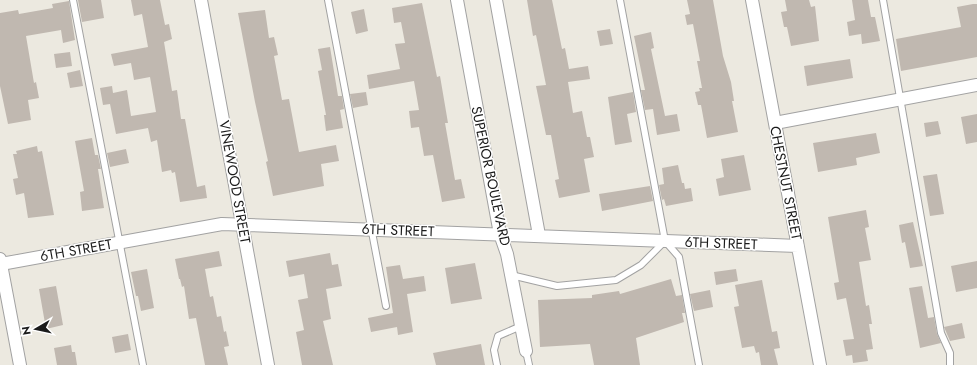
<svg xmlns="http://www.w3.org/2000/svg" width="977" height="365" viewBox="0 0 977 365" font-family="Jost,sans-serif">
<rect width="100%" height="100%" fill="#ece9e0"/>
<!-- building -->
<path fill="#c0b8b0" d="M78,0H101L104,18L82,22Z
M131,0H160L165,25L169,24L172,39L164,42L172,91L177,90L181,119H185L197,187L205,185L207,198L180,202L175,172L172,173L171,170L162,172L157,140L151,142L148,128L116,134L110,104L103,105L100,88L112,86L113,93L127,90L131,116L156,112L150,77L134,80L131,63L114,66L111,54L148,47L142,14L134,16Z
M527,0H552L562,49L565,48L569,69L588,66L590,79L568,82L573,113L582,111L587,137H590L594,157L584,159L590,192L559,198L555,180L559,179L551,135H546L536,86L546,85L536,35L533,36Z
M687,0H713L723,56L731,82L734,101H732L738,132L707,138L701,105H698L695,92L700,91L699,88H702L697,61H700L693,24L687,25L685,15L690,14Z
M785,0H809L811,7L815,6L819,41L791,46L787,27H784L781,12L787,11Z
M852,0H868L871,17H875L880,41L862,44L861,34L849,36L847,22L855,20Z
M69,1L75,40L63,43L61,30L26,36L34,83L36,82L39,98L28,100L31,120L8,124L0,86V13L18,10L19,14L53,8L52,4Z
M422,3L437,77L440,76L448,123H445L455,180L461,179L465,198L442,202L433,155L424,156L419,127L411,128L409,111L419,110L414,81L369,89L367,75L400,69L395,44L405,43L401,22L394,23L392,8Z
M973,4H977V57L901,71L896,39L961,27L957,7Z
M364,9L368,31L356,34L351,12Z
M265,10L269,38L274,37L278,55L274,56L282,100L289,99L299,152L336,145L339,161L321,164L324,186L273,196L266,162L268,161L255,102L238,13Z
M610,29L613,44L600,46L597,31Z
M651,32L654,48L651,49L665,116L677,114L680,131L657,135L653,109L645,110L641,90H645L634,36Z
M330,47L338,96H342L344,109L340,110L343,128L326,131L324,115H326L318,71L322,70L318,49Z
M70,52L72,66L56,68L54,54Z
M850,59L853,78L807,86L804,66Z
M80,70L83,86L70,88L67,73Z
M366,92L368,105L353,108L350,94Z
M633,92L636,112L627,114L632,142L615,145L608,97Z
M977,114V142L966,144L961,117Z
M938,121L941,134L926,137L924,123Z
M876,133L880,153L856,158L857,165L818,172L813,143Z
M92,138L95,155H98L101,169H98L104,208L82,211L80,192L84,191L75,141Z
M37,146L38,152L42,151L54,215L28,218L24,193L16,195L13,179L18,178L13,154H17L16,151Z
M126,149L129,163L110,167L107,153Z
M744,155L751,190L719,196L716,179L724,177L721,159Z
M678,165L682,183H684L685,189L691,188L693,201L666,206L664,199L662,200L659,185L664,184L662,168Z
M937,174L944,214L930,216L923,176Z
M650,186L653,201L602,211L599,194Z
M866,210L869,227L865,228L871,260L859,262L866,306L869,305L872,324H869L873,349L866,350L868,361L853,363L852,355L846,356L843,340L854,339L846,298L837,300L834,283L839,282L828,217Z
M913,222L923,266L910,268L905,242L902,243L899,225Z
M219,251L222,266L205,269L210,297L213,296L217,317L221,316L224,332L226,331L229,346L224,347L228,365H205L196,318L189,319L184,286L182,287L180,279H179L175,259Z
M330,253L332,265L338,264L342,286L326,289L331,319L323,321L333,365H302L296,332L304,330L298,300L308,298L304,274L289,277L286,261Z
M977,261V288L956,292L951,266Z
M475,263L482,299L451,304L445,268Z
M400,265L403,279L424,276L426,291L407,294L413,332L398,335L397,327L371,332L368,318L393,313L386,267Z
M147,269L154,308L141,311L138,296H136L131,272Z
M736,269L738,281L716,285L714,272Z
M671,279L676,296L682,295L685,313H682L684,322L636,338L640,365H594L590,344L540,347L538,300L592,298V295L619,291L620,294Z
M762,280L772,332L777,331L780,348L774,349L778,365H761L759,352L756,353L754,346L742,348L734,307L739,306L735,285Z
M56,286L63,325L46,329L39,289Z
M922,286L928,318L934,317L937,334L941,343L920,348L909,288Z
M710,290L713,307L694,311L690,294Z
M962,323L965,338L950,341L944,327Z
M128,334L131,350L115,353L112,337Z
M481,344L485,365H436L433,353Z
M71,345L72,352H75L77,365H57L54,348Z"/>
<g fill="none" stroke-linecap="round" stroke-linejoin="round">
<!-- lane casing -->
<g stroke="#a2a2a2" stroke-width="8">
<path id="lane" d="M73,0L143,365
M328,0L386,306
M620,0L665,241L679,257L699,365
M883,0L941,333L950,353V365
M511,275L557,286L616,280L641,265L664,242
M526,351L529,365
M497,365L494,350L498,336L521,326"/>
</g>
<!-- street casing -->
<g stroke="#a2a2a2" stroke-width="14">
<path id="street" d="M201,0L268,365
M457,0L500,234L507,254L526,351
M496,0L539,235
M752,0L820,365
M775,123L977,85
M0,259L20,365
M1,264L222,224L798,246"/>
</g>
<!-- lane -->
<use href="#lane" stroke="#fff" stroke-width="6"/>
<!-- street -->
<use href="#street" stroke="#fff" stroke-width="12"/>
</g>
<g text-anchor="middle" dominant-baseline="central" stroke-width="3" stroke-linejoin="round" paint-order="stroke">
<!-- street labels -->
<g font-size="14" fill="#1b1b1b" stroke="#fff">
<text transform="translate(491 176) rotate(78)">SUPERIOR BOULEVARD</text>
<text transform="translate(235 182) rotate(80)">VINEWOOD STREET</text>
<text transform="translate(786 183) rotate(79)">CHESTNUT STREET</text>
<text transform="translate(398 230) rotate(2)">6TH STREET</text>
<text transform="translate(721 243) rotate(2)">6TH STREET</text>
<text transform="translate(76 250) rotate(-10)">6TH STREET</text>
</g>
</g>
<!-- north arrow -->
<g transform="translate(36 329) rotate(261)" stroke="#ffffff" stroke-width="3" paint-order="stroke">
<path d="M0-3L7 15L0 10L-7 15Z" fill="#1b1b1b"/>
<text y="-6" font-size="11" font-weight="bold" text-anchor="middle" fill="#1b1b1b">N</text>
</g>
</svg>
